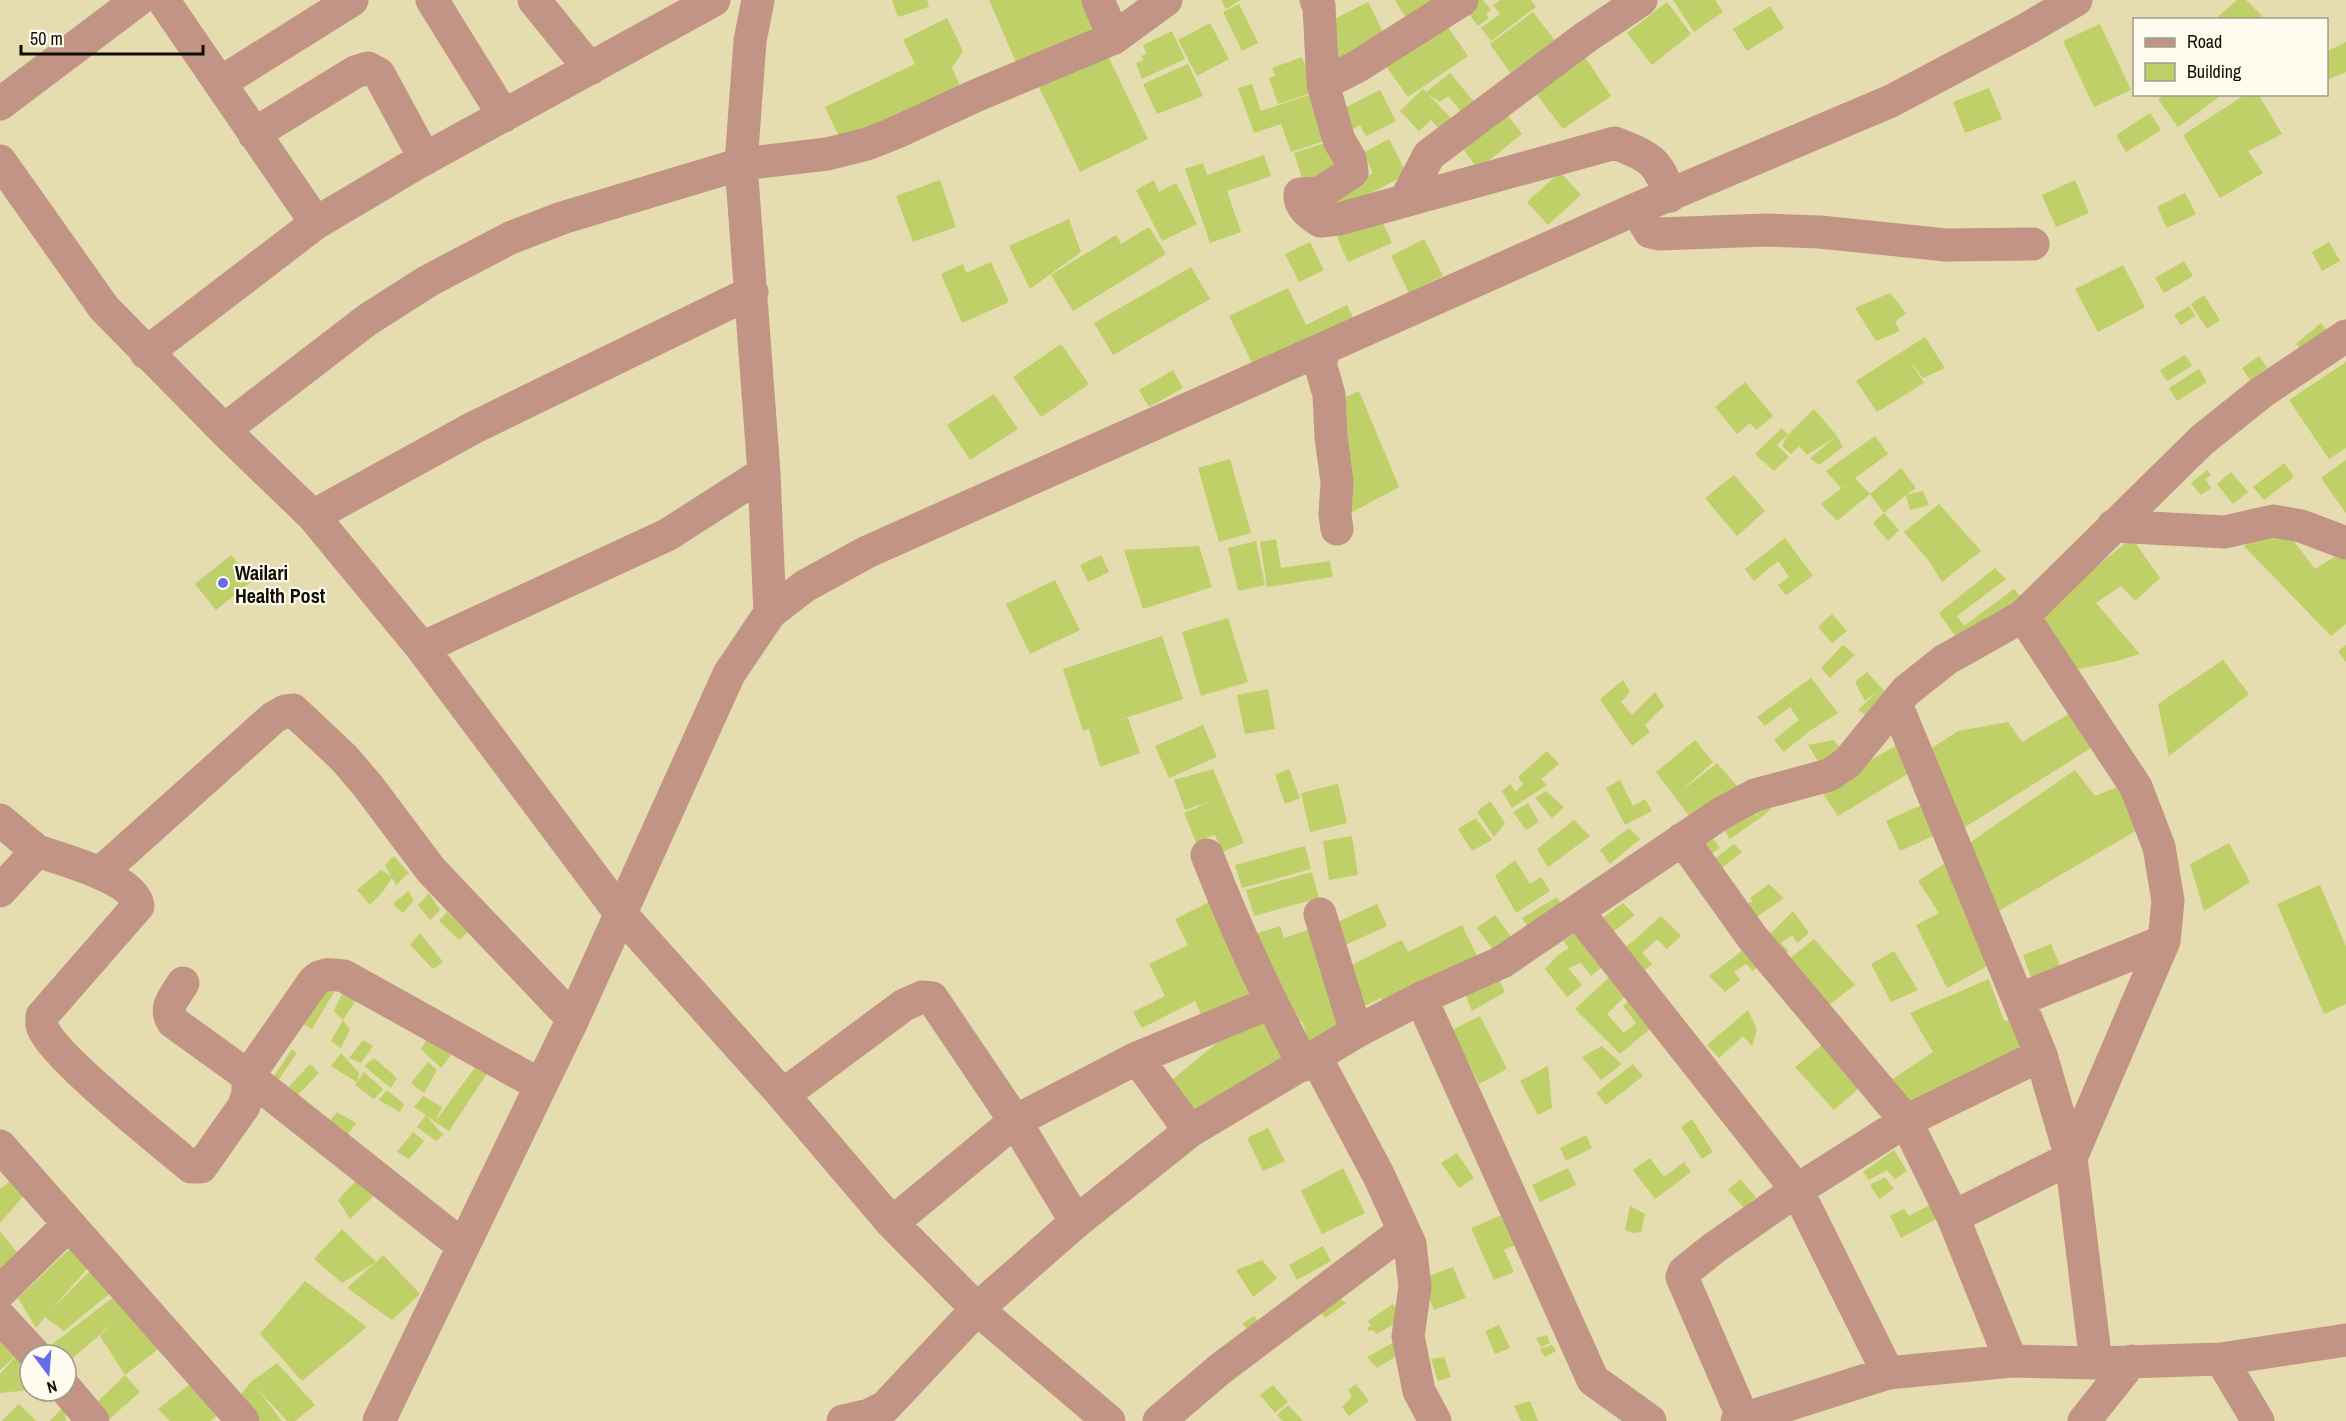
<svg xmlns="http://www.w3.org/2000/svg" width="2346" height="1421" viewBox="0 0 2346 1421" font-family="'Archivo Narrow',sans-serif">
<rect width="100%" height="100%" fill="#e5dcaf"/>
<!-- building -->
<path fill="#bed067" d="M892,0H927L929,7L898,17Z
M989,0H1090L1104,32L1019,69Z
M1221,0H1241L1226,9Z
M1395,0H1441L1410,25Z
M1479,0H1483L1491,10L1486,14L1489,18L1478,26L1466,10Z
M1500,0H1531L1536,7L1491,41L1481,28L1500,14L1493,5Z
M1673,0H1715L1723,12L1694,32Z
M2237,0H2246L2266,20H2214Z
M1368,2L1385,36L1338,66L1327,23Z
M1667,2L1691,34L1652,65L1627,33Z
M1239,4L1258,43L1242,51L1223,12Z
M1770,6L1784,28L1747,51L1733,29Z
M1533,12L1556,42L1512,75L1490,44Z
M947,18L963,51L952,68L961,88L843,145L825,107L915,64L903,40Z
M1210,23L1229,59L1197,76L1178,40Z
M1445,23L1468,56L1408,97L1381,59Z
M2100,24L2131,90L2094,107L2063,41Z
M1172,31L1185,59L1142,79L1136,63L1144,60L1141,56L1147,54L1143,45Z
M2346,42V72L2329,79L2326,75V52Z
M1107,54L1148,139L1080,172L1039,87Z
M1583,54L1611,96L1563,129L1534,91Z
M1302,57L1314,92L1278,104L1269,78L1275,76L1272,68Z
M1188,64L1203,96L1157,114L1143,84Z
M1450,73L1475,103L1463,114L1448,96L1440,102L1428,94L1454,121L1442,132L1431,120L1419,131L1400,111L1423,89L1426,92Z
M1252,84L1261,111L1317,92L1333,138L1291,152L1281,124L1254,133L1238,88Z
M1989,88L2002,119L1965,133L1953,102Z
M1380,90L1396,121L1366,136L1360,125L1343,134L1333,114Z
M2164,94H2223L2178,127L2158,99Z
M2246,94H2258L2282,134L2248,151L2263,173L2220,198L2183,135Z
M1506,113L1522,134L1478,169L1461,146Z
M2150,113L2161,130L2126,152L2116,135Z
M1389,139L1407,174L1333,213L1325,198L1373,173L1363,153Z
M1331,141L1341,174L1304,185L1294,153Z
M1264,155L1271,176L1227,191L1241,232L1210,243L1185,169L1203,163L1207,175Z
M1560,172L1581,195L1548,225L1527,202Z
M940,180L956,227L913,242L896,196Z
M1154,180L1159,192L1176,183L1197,224L1162,241L1136,190Z
M2075,180L2089,213L2056,227L2042,195Z
M2185,193L2196,214L2167,228L2157,207Z
M1381,218L1392,243L1348,262L1337,237Z
M1069,219L1081,252L1030,289L1009,246Z
M1149,227L1166,254L1073,311L1051,275L1116,235L1121,244Z
M1424,239L1443,276L1409,293L1391,256Z
M1310,242L1324,270L1299,282L1285,254Z
M2329,242L2340,261L2322,271L2312,252Z
M2184,261L2193,276L2164,293L2155,278Z
M991,262L1009,302L962,323L941,274L963,264L966,273Z
M2123,265L2145,307L2098,332L2075,289Z
M1191,267L1210,299L1113,355L1094,323Z
M1288,288L1306,325L1347,305L1354,319L1254,367L1229,316Z
M1890,293L1906,313L1895,322L1900,331L1876,341L1855,308Z
M2204,295L2220,320L2207,329L2191,304Z
M2189,306L2195,316L2181,325L2174,315Z
M2321,323L2329,333L2303,353L2296,344Z
M1925,337L1945,368L1923,378L1909,360L1924,383L1877,412L1856,381Z
M1061,344L1089,384L1041,417L1013,377Z
M2185,355L2192,366L2167,381L2160,370Z
M2259,356L2267,368L2250,380L2242,368Z
M2346,362V448L2329,459L2289,400Z
M2199,369L2207,382L2177,401L2169,388Z
M1173,370L1183,388L1149,407L1139,390Z
M1745,382L1773,416L1756,430L1750,423L1737,434L1715,407Z
M1359,391L1399,487L1347,515L1337,401Z
M994,394L1018,429L970,460L947,425Z
M1814,409L1837,436L1807,455L1799,446L1791,454L1782,446L1788,435L1777,445L1789,457L1774,471L1755,454L1782,428L1788,435Z
M1837,436L1843,447L1819,465L1810,458Z
M1875,436L1888,454L1855,478L1870,494L1837,521L1821,504L1847,484L1841,488L1826,471Z
M1230,459L1251,533L1219,542L1198,468Z
M2346,460V513L2321,478Z
M2284,463L2294,477L2264,500L2253,487Z
M1901,468L1916,488L1906,495L1923,491L1929,505L1910,510L1906,495L1884,513L1870,494Z
M2207,470L2211,475L2205,479L2211,488L2201,495L2191,483Z
M2231,472L2248,492L2233,504L2217,484Z
M1734,475L1765,511L1737,536L1705,498Z
M1939,504L1981,551L1942,582L1930,562L1904,532Z
M1884,513L1899,530L1888,541L1873,523Z
M2270,529L2289,535L2315,569L2346,550V624L2331,636L2244,546Z
M1785,538L1813,576L1786,595L1778,585L1789,577L1778,561L1754,581L1745,569Z
M2132,538L2160,578L2135,601L2121,586L2096,603L2140,654L2117,661L2074,670L2040,611Z
M1276,539L1281,568L1330,561L1333,577L1267,587L1260,542Z
M1256,541L1265,585L1238,591L1228,548Z
M1199,546L1212,587L1143,609L1124,550Z
M231,555L252,581L216,610L195,584Z
M1101,555L1109,572L1088,582L1080,565Z
M1995,568L2006,579L1957,616L1964,626L2014,589L2023,600L1960,643L1939,613Z
M1055,580L1080,630L1030,654L1006,604Z
M1832,614L1847,631L1832,643L1818,627Z
M1228,618L1248,682L1201,696L1182,632Z
M1162,636L1183,699L1119,720L1128,718L1140,753L1100,767L1089,729L1083,731L1063,669Z
M1843,645L1855,655L1830,678L1821,668Z
M2346,645V662L2338,651Z
M2223,660L2249,694L2169,756L2158,704Z
M1867,672L1896,704L1873,719L1858,710L1877,692L1865,701L1855,682Z
M1811,678L1838,713L1808,732L1784,752L1774,740L1799,720L1790,707L1765,726L1757,717Z
M1623,680L1630,692L1621,702L1632,715L1655,692L1664,706L1645,725L1650,732L1632,746L1600,699Z
M1268,689L1275,729L1245,734L1237,695Z
M2077,709L2099,743L1962,829L1926,752L1958,731L2008,722L2022,742Z
M1203,725L1217,757L1169,778L1155,746Z
M1695,740L1713,762L1680,792L1717,763L1738,787L1696,825L1656,772Z
M1834,740L1844,755L1822,768L1808,745Z
M1897,745L1914,770L1838,816L1820,789Z
M1547,751L1559,764L1541,779L1547,785L1512,808L1502,791L1510,784L1516,792L1523,784L1518,777Z
M1213,769L1244,843L1222,852L1215,835L1196,842L1184,813L1214,800L1185,810L1174,780Z
M1289,769L1300,798L1285,804L1275,775Z
M2075,770L2095,796L2120,786L2144,826L1995,913L1965,846Z
M1620,780L1633,806L1645,799L1652,811L1625,825L1606,788Z
M1338,784L1347,823L1310,832L1301,793Z
M1546,791L1564,807L1552,818L1535,798Z
M1762,798L1771,809L1760,818L1752,803Z
M1490,801L1505,823L1494,837L1477,812Z
M1928,802L1942,832L1900,851L1886,821Z
M1528,803L1539,822L1526,830L1513,812Z
M1751,808L1760,818L1730,839L1722,826Z
M1476,818L1492,840L1472,851L1458,829Z
M1574,820L1590,836L1548,867L1537,849Z
M1629,828L1640,839L1610,864L1600,850Z
M1710,835L1720,848L1703,860L1695,845Z
M1352,836L1358,875L1329,880L1323,841Z
M2229,843L2250,882L2204,911L2190,864Z
M1734,844L1742,852L1714,874L1709,863Z
M1305,846L1311,869L1242,888L1235,865Z
M394,856L409,873L396,885L385,865Z
M1953,858L1995,962L1947,988L1916,925L1939,913L1918,881Z
M1515,860L1530,884L1541,877L1550,891L1516,913L1495,876Z
M381,870L392,877L384,890L370,905L357,890Z
M1312,872L1319,898L1254,916L1246,890Z
M1769,884L1784,898L1749,922L1738,904L1753,902L1750,898Z
M2320,885L2346,946V1004L2324,1014L2277,904Z
M408,891L414,900L403,913L393,904Z
M429,893L440,910L430,920L418,905Z
M1557,897L1566,911L1531,932L1522,918Z
M1215,899L1263,997L1206,1025L1195,1001L1142,1028L1133,1012L1165,996L1149,964L1188,945L1175,919Z
M1623,903L1635,915L1609,935L1598,921Z
M1377,904L1387,926L1339,948L1329,926Z
M1793,911L1809,933L1797,943L1792,935L1781,943L1789,951L1778,959L1765,939Z
M447,912L468,932L459,940L439,921Z
M1495,915L1515,942L1497,955L1477,928Z
M1661,916L1681,936L1667,949L1657,939L1642,953L1652,964L1638,976L1616,953L1632,942Z
M1462,925L1480,962L1386,1007L1381,998L1364,1006L1346,968L1402,940L1408,952Z
M1280,926L1284,938L1311,929L1347,1032L1310,1044L1302,1021L1287,1026L1255,934Z
M1578,931L1605,964L1591,976L1581,963L1568,968L1582,985L1567,997L1545,969L1558,955L1569,948L1563,941Z
M420,933L443,962L433,969L410,945Z
M1814,939L1855,985L1822,1010L1783,964Z
M2051,944L2063,973L2034,986L2023,955Z
M1747,947L1761,963L1753,971L1746,964L1734,972L1740,980L1725,992L1709,976Z
M1894,951L1918,990L1891,1002L1871,964Z
M1614,973L1632,989L1607,1014L1624,1033L1636,1023L1623,1006L1639,990L1657,1023L1620,1054L1575,1009Z
M1497,975L1505,992L1472,1011L1465,993Z
M1989,979L2004,1021L2019,1019L2028,1050L1908,1108L1885,1084L1933,1052L1910,1013Z
M322,982L337,987L312,1029L303,1024Z
M344,990L358,997L343,1020L334,1011Z
M1748,1010L1757,1030L1752,1046L1743,1036L1719,1058L1707,1045Z
M1267,1014L1293,1062L1199,1121L1172,1080L1219,1041Z
M1480,1016L1507,1069L1479,1084L1452,1030Z
M343,1020L350,1030L341,1048L331,1041Z
M429,1036L451,1055L441,1068L421,1049Z
M363,1040L373,1046L361,1063L349,1058Z
M1828,1040L1865,1083L1834,1110L1795,1067Z
M1602,1046L1622,1064L1601,1080L1582,1057Z
M292,1049L297,1053L275,1085L270,1082Z
M341,1053L359,1073L357,1082L331,1066Z
M374,1058L397,1078L391,1088L364,1066Z
M428,1062L437,1070L424,1093L411,1083Z
M479,1062L490,1069L449,1131L435,1122Z
M310,1064L319,1073L295,1098L286,1090Z
M1633,1064L1643,1076L1606,1105L1596,1093Z
M1548,1066L1552,1108L1538,1115L1520,1081Z
M364,1072L383,1089L374,1099L355,1085Z
M387,1090L404,1104L400,1112L379,1100Z
M423,1096L442,1107L435,1122L426,1115L443,1135L436,1141L417,1127L426,1115L414,1107Z
M337,1112L356,1123L344,1140L324,1128Z
M1692,1119L1713,1152L1702,1159L1681,1127Z
M1268,1128L1285,1161L1263,1171L1247,1138Z
M413,1132L424,1141L409,1159L397,1152Z
M1586,1135L1592,1148L1566,1161L1560,1148Z
M1894,1150L1907,1171L1895,1179L1887,1170L1869,1180L1863,1172Z
M1457,1153L1474,1178L1459,1188L1441,1163Z
M1650,1158L1664,1177L1684,1162L1691,1172L1655,1199L1633,1170Z
M1343,1168L1365,1213L1322,1234L1301,1191Z
M1568,1168L1576,1185L1540,1202L1532,1185Z
M360,1176L374,1196L350,1219L338,1200Z
M1885,1177L1894,1189L1879,1199L1870,1185Z
M14,1178L28,1191L0,1223V1189Z
M1740,1179L1756,1197L1744,1208L1728,1190Z
M1930,1205L1936,1219L1901,1238L1890,1216L1904,1209L1909,1216Z
M1630,1206L1645,1214L1641,1232L1633,1233L1625,1230Z
M1511,1211L1524,1241L1504,1250L1514,1272L1494,1280L1471,1228Z
M342,1229L376,1262L383,1255L420,1294L392,1320L347,1288L376,1262L342,1283L314,1259Z
M0,1231L22,1259L0,1279Z
M77,1242L94,1261L50,1311L95,1266L115,1289L64,1331L45,1317L36,1328L18,1298Z
M1323,1246L1331,1261L1297,1280L1289,1265Z
M1262,1260L1277,1278L1253,1297L1236,1270Z
M1453,1267L1466,1298L1434,1310L1421,1279Z
M305,1281L367,1327L302,1381L260,1334Z
M120,1292L162,1346L125,1375L140,1392L107,1421L91,1408L125,1375L100,1336L117,1320L66,1364V1355H44L42,1352Z
M1336,1296L1346,1303L1325,1318L1318,1310Z
M1393,1304L1404,1318L1377,1334L1373,1330L1369,1331L1367,1328L1371,1326L1368,1321Z
M1254,1316L1262,1326L1251,1332L1242,1324Z
M1499,1325L1510,1348L1495,1354L1485,1331Z
M0,1334L19,1353L30,1369V1390L0,1393V1374L19,1353L0,1370Z
M1547,1335L1550,1343L1541,1347L1536,1338Z
M1398,1340L1403,1352L1377,1368L1367,1357Z
M1552,1345L1556,1351L1545,1357L1540,1349Z
M1444,1357L1451,1377L1438,1381L1431,1359Z
M277,1363L315,1405L295,1421H287L255,1386L282,1421H260L240,1396L251,1382Z
M193,1382L217,1415L210,1421H170L158,1409Z
M1356,1384L1369,1401L1349,1416L1342,1407L1352,1397L1348,1390Z
M1273,1385L1288,1402L1275,1413L1260,1395Z
M1530,1401L1538,1421H1521L1514,1406Z
M19,1404L36,1421H2Z
M1288,1405L1303,1421H1283L1277,1415Z
M64,1406L66,1421H50Z"/>
<g fill="none" stroke-linecap="round" stroke-linejoin="round">
<!-- minor -->
<path stroke="#c29486" stroke-width="33" d="M163,0L316,223
M432,0L504,116
M534,0L590,69
M758,0L750,41L741,164L764,473L770,613
M1098,0L1114,38
M1316,0L1319,6L1323,84L1339,140L1350,159L1352,172L1320,193L1300,194C1299,207 1310,214 1320,221L1339,219L1615,143C1650,157 1658,160 1670,196
M220,83L352,0
M1323,84L1358,66L1462,0
M0,104L138,0
M254,134L355,72L368,68L379,74L425,159
M0,161L104,308L228,434L313,516L422,648L621,914L783,1095L892,1223L977,1309L1109,1421
M1405,201L1429,155L1586,37L1641,0
M1636,209L1650,232L1659,234L1766,230L1820,232L1946,245L2033,244
M1325,348L1320,363L1329,395L1331,437L1337,482L1335,515L1337,529
M146,353L316,223L417,163L714,0
M224,430L367,320L428,281L510,238L562,218L741,164L827,154L867,144L895,133L975,96L1114,38L1166,0
M313,516L473,428L752,292
M2113,526L2225,532L2273,521L2301,526L2346,543
M422,648L667,535L764,473
M1896,704L2041,1055L2071,1158L2096,1363
M0,820L37,851
M1682,839L1752,937L1906,1121L1953,1217L2011,1361
M1207,855C1235,927 1267,997 1304,1065
M100,873L273,718L285,711L293,710L344,758L368,786L431,870L573,1019
M0,891L37,851C61,859 134,878 138,906L42,1016C42,1019 42,1022 42,1025C48,1053 164,1144 191,1167H201L244,1106L248,1093V1076L314,981C323,973 332,974 344,976L540,1085
M1578,912L1797,1190L1888,1373
M1320,914L1356,1032
M183,983C175,997 163,1007 173,1022L248,1076L463,1246
M1421,998L1593,1380L1650,1421
M2018,1000L2164,941
M1315,1056L1379,1176L1410,1244L1415,1287L1408,1336L1419,1391L1435,1421
M1137,1058L1190,1131
M783,1095L904,1005L922,997L932,998L1015,1121L1076,1222
M0,1146L243,1421
M1953,1217L2071,1158L2164,941L2168,901L2159,847L2136,787L2023,616
M892,1223L1015,1121L1137,1058L1270,1003
M0,1292L69,1224
M0,1317L35,1355
M2221,1359L2258,1421
M66,1389L93,1421
M1743,1418L1682,1277L1684,1272L1714,1248L1797,1190L1906,1121L2041,1055
M379,1421L573,1019L729,674L770,613L805,586L867,552L1636,209L1891,101L2025,30L2076,0
M843,1421L869,1415L885,1407L977,1309L1076,1222L1190,1131L1356,1032L1421,998L1502,962L1720,814L1755,795L1829,775L1847,763L1906,691L1945,660L2023,616L2202,440L2262,392L2346,336
M1159,1421L1220,1369L1404,1231
M1737,1421L1888,1373L2011,1361L2096,1363L2221,1359L2346,1340
M2084,1421L2132,1361"/>
</g>
<!-- markers -->
<circle fill="#676de6" stroke="#fffcef" stroke-width="2" cx="223" cy="583" r="6"/>
<g text-anchor="middle" dominant-baseline="central" stroke-width="4.5" stroke-linejoin="round" paint-order="stroke">
<!-- poi labels -->
<g font-size="20" font-weight="bold" fill="#0f0c01" stroke="#fffcef" text-anchor="start">
<text x="235" y="572">Wailari<tspan x="235" dy="23">Health Post</tspan></text>
</g>
</g>
<!-- legend -->
<rect x="2133" y="18" width="195" height="78" fill="#fffcef" stroke="#9f9c90" stroke-width="1.5"/>
<rect x="2145" y="38" width="30" height="9" fill="#c29486" stroke="#9f9c90" stroke-width="1.5"/>
<text x="2187" y="48" font-size="18" fill="#0f0c01">Road</text>
<rect x="2145" y="63" width="30" height="18" fill="#bed067" stroke="#9f9c90" stroke-width="1.5"/>
<text x="2187" y="78" font-size="18" fill="#0f0c01">Building</text>
<!-- north arrow -->
<g transform="translate(48 1373) rotate(164)"><circle r="28" fill="#fffcef" stroke="#9f9c90" stroke-width="1.5"/>
<path d="M0-4.5L10 22L0 15L-10 22Z" fill="#676de6"/>
<text y="-9" font-size="16" font-weight="bold" text-anchor="middle" fill="#0f0c01">N</text>
</g>
<!-- scale -->
<path d="M21 45v9h182v-9" fill="none" stroke="#0f0c01" stroke-width="3"/>
<text x="30" y="45" font-size="18" fill="#0f0c01" stroke="#fffcef" stroke-width="4.5" paint-order="stroke">50 m</text>
</svg>
